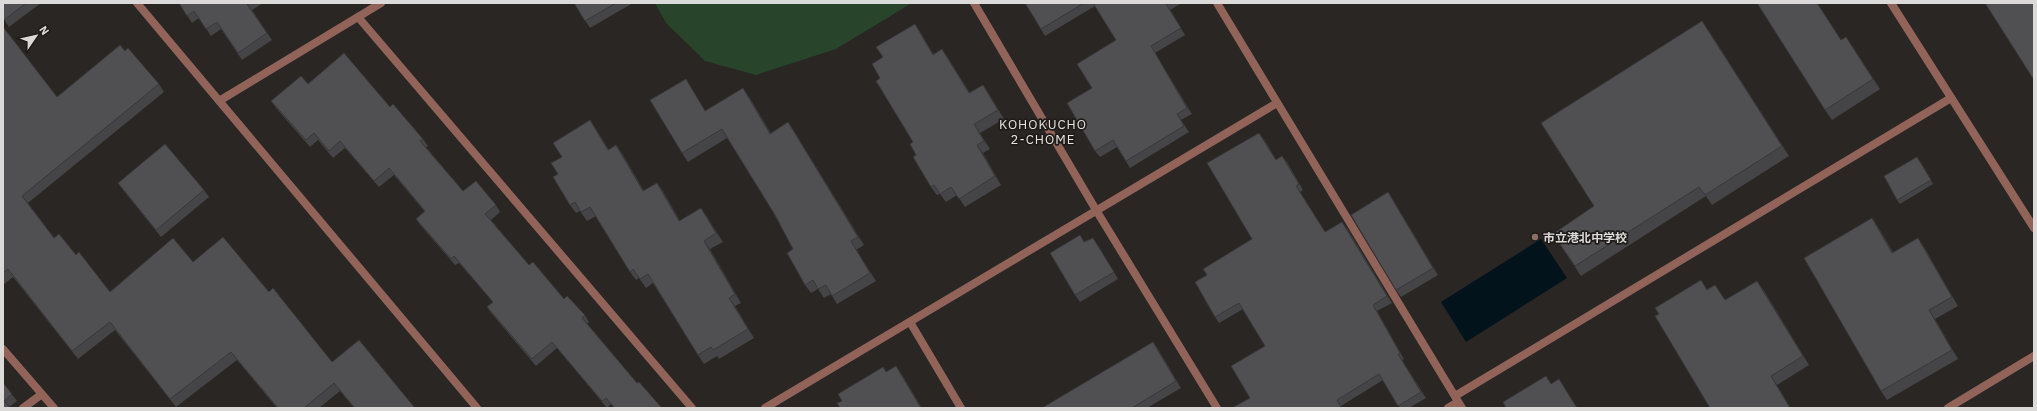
<svg xmlns="http://www.w3.org/2000/svg" width="2037" height="411" viewBox="0 0 2037 411" font-family="'IBM Plex Sans','Noto Sans JP',sans-serif">
<rect width="100%" height="100%" fill="#292623"/>
<!-- green -->
<path fill="#28442b" d="M655,3H912L836,49L756,75L705,61L666,23Z"/>
<!-- water -->
<path fill="#02131c" d="M1541,239L1567,278L1466,342L1441,302Z"/>
<g fill="none" stroke-linecap="round" stroke-linejoin="round">
<!-- minor -->
<path stroke="#916359" stroke-width="8" d="M974,3L1096,210L1217,408
M1217,3L1462,408
M1891,3L2034,228
M358,17L692,408
M910,322L961,408
M3,349L54,408
M1455,396L1951,98
M23,408L42,394
M765,408L1277,103
M1448,408L1458,402
M1948,408L2034,356"/>
<!-- tertiary -->
<path stroke="#916359" stroke-width="8" d="M137,3L477,408
M219,101L381,3"/>
</g>
<!-- wall -->
<path fill="#454547" d="M3,3H41L9,27L3,18Z
M179,3H263L252,10L272,40L242,60L221,29L211,36L199,18L192,23Z
M574,3H633L590,28Z
M1025,3H1182L1170,10L1185,35L1155,53L1192,114L1181,120L1189,132L1130,168L1117,147L1100,157L1095,151L1092,88L1116,40L1095,6L1045,36Z
M915,24L920,32L933,54L942,49L970,93L983,85L989,94L1004,119L980,133L990,149L983,153L1001,185L965,207L957,195L946,202L940,194L937,195L931,187L916,155L913,142L880,78L883,57Z
M3,29L57,97L125,51L159,84L164,92L28,203L54,238L76,255L110,292L193,262L269,292L332,362L415,408H354L340,391L319,408H277L237,360L176,407L115,330L78,359L13,277L3,285Z
M1709,31L1789,156L1712,205L1706,196L1581,276L1553,234L1594,206Z
M1841,40L1853,47L1880,89L1832,120L1825,110Z
M308,84L390,107L423,139L428,146L426,147L463,191L496,205L500,212L491,220L529,265L564,299L585,315L589,322L587,324L637,383L662,408H614L611,404L607,408L557,348L536,366L492,314L487,307L493,302L459,263L455,265L421,226L416,219L425,212L394,175L379,187L345,148L333,158L318,140L310,147L276,108L271,101Z
M691,88L705,111L749,97L771,133L788,122L794,131L864,245L856,250L876,281L837,304L831,294L824,298L818,289L811,293L805,285L793,249L775,215L727,138L688,162L682,153Z
M590,120L609,150L622,153L644,191L657,183L663,191L680,221L707,217L723,242L710,249L741,303L735,306L754,338L719,359L717,356L704,364L698,355L653,283L646,288L639,278L636,280L630,272L596,216L587,221L580,211L576,213L570,205L558,174L562,157Z
M1264,139L1276,160L1282,156L1287,162L1303,190L1300,192L1325,232L1347,228L1392,303L1377,311L1404,359L1402,360L1426,398L1409,408H1400L1383,380L1341,406L1342,408H1232L1250,398L1265,346L1243,309L1219,323L1215,317L1207,275L1252,239Z
M1920,161L1933,184L1900,204L1897,200Z
M118,183L204,190L209,197L161,237L123,190Z
M1393,200L1438,275L1401,297L1396,290Z
M1872,218L1878,227L1893,252L1924,247L1958,306L1935,319L1958,359L1887,400L1881,391Z
M1085,242L1098,245L1118,279L1080,302L1075,295Z
M1715,285L1725,300L1763,289L1809,365L1777,385L1707,289Z
M1153,342L1158,349L1181,388L1147,408H1042Z
M3,383L17,401L9,407L3,408Z"/>
<!-- shaded-wall -->
<path fill="#38383a" d="M1702,21L1709,31L1789,156L1782,146Z
M915,24L920,32L939,63L933,55Z
M1846,37L1853,47L1880,89L1873,79Z
M1151,46L1155,53L1192,114L1187,108Z
M942,49L948,58L975,102L969,93Z
M983,85L989,94L1004,119L998,110Z
M743,88L749,97L776,142L770,134Z
M590,120L596,129L614,159L608,150Z
M788,122L794,131L864,245L858,237Z
M974,124L980,133L990,149L984,141Z
M1259,133L1264,139L1280,166L1276,160Z
M616,145L622,153L649,200L643,191Z
M977,145L983,153L1001,185L995,176Z
M1282,156L1287,162L1303,190L1299,184Z
M657,183L663,191L685,230L679,221Z
M1296,186L1300,192L1329,238L1325,232Z
M1388,192L1393,200L1438,275L1433,268Z
M701,208L707,217L723,242L716,233Z
M1872,218L1878,227L1898,261L1892,253Z
M1342,222L1347,228L1392,303L1387,296Z
M1918,238L1924,247L1958,306L1952,297Z
M704,241L710,249L741,303L735,294Z
M1757,281L1763,289L1809,365L1803,356Z
M729,298L735,306L754,338L748,329Z
M1373,305L1377,311L1404,359L1400,353Z
M1929,310L1935,319L1958,359L1952,350Z
M1153,342L1158,349L1181,388L1176,381Z
M1398,354L1402,360L1426,398L1421,392Z
M896,366L903,376L922,408H921Z
M1771,376L1777,385L1791,408H1790Z"/>
<!-- building -->
<path fill="#505053" stroke="#38383a" d="M3,3H26L4,20L3,18Z
M179,3H248L247,4L267,33L238,53L217,22L206,29L194,11L187,16Z
M574,3H616L585,21Z
M1025,3H1084L1041,29Z
M1093,3H1167L1166,4L1181,28L1151,46L1187,108L1177,114L1184,126L1126,161L1113,140L1095,151L1067,103L1092,88L1077,64L1116,40Z
M1757,3H1817L1841,40L1846,37L1873,79L1825,110Z
M1985,3H2034V80Z
M1702,21L1782,146L1705,195L1699,187L1575,266L1553,234L1594,206L1541,123Z
M915,24L933,55L942,49L969,93L983,85L998,110L974,124L984,141L977,145L995,176L959,199L951,187L940,194L934,185L931,187L913,157L916,155L910,144L913,142L876,81L880,78L872,64L883,57L876,47Z
M4,28L57,97L120,45L125,51L128,48L159,84L22,196L54,238L59,234L76,255L79,252L110,292L173,238L193,262L223,237L269,292L273,288L332,362L359,340L415,408H355L334,383L304,408H278L231,352L170,399L110,322L72,351L8,269L3,273V29Z
M344,53L390,107L393,104L423,139L420,141L463,191L476,181L496,205L485,214L529,265L533,262L564,299L567,296L585,315L582,318L637,383L639,382L662,408H615L606,398L602,401L552,342L532,359L487,307L493,302L454,256L451,259L416,219L425,211L389,168L374,181L340,141L329,151L314,133L306,140L271,101L301,76L308,84Z
M686,79L705,111L743,88L770,134L788,122L858,237L851,241L870,273L832,296L826,285L818,289L813,280L805,285L787,253L793,249L775,215L722,129L682,153L650,100Z
M590,120L608,150L616,145L643,191L657,183L679,221L701,208L716,233L704,241L735,294L729,298L748,329L713,350L711,347L698,355L648,274L640,279L633,269L630,272L590,207L581,212L575,202L570,205L553,177L558,174L551,163L562,157L553,143Z
M1259,133L1276,160L1282,156L1299,184L1296,186L1325,232L1342,222L1387,296L1373,305L1400,353L1398,354L1421,392L1398,406L1379,374L1337,400L1341,408H1232L1250,398L1231,366L1265,346L1239,303L1215,317L1195,282L1207,275L1203,269L1252,239L1207,163Z
M165,144L204,190L156,230L118,183Z
M1917,157L1931,180L1897,200L1884,176Z
M1388,192L1433,268L1396,290L1351,215Z
M1872,218L1892,253L1918,238L1952,297L1929,310L1952,350L1881,391L1804,258Z
M1080,235L1084,242L1093,238L1114,272L1075,295L1050,253Z
M1701,280L1707,290L1715,285L1725,300L1757,281L1803,356L1771,376L1790,408H1710L1655,316L1659,314L1655,308Z
M1153,342L1176,381L1132,408H1042Z
M896,366L921,408H840L837,403L842,401L838,394L883,367L886,372Z
M1546,376L1551,384L1559,379L1577,408H1506L1503,402Z
M3,383L12,394L4,401L10,408H3Z"/>
<!-- markers -->
<circle fill="#8d6e63" stroke="#1f1c1a" stroke-width="1.5" cx="1535" cy="237" r="4"/>
<g text-anchor="middle" dominant-baseline="central" stroke-width="3.5" stroke-linejoin="round" paint-order="stroke">
<!-- poi labels -->
<g font-size="12" font-weight="bold" fill="#dcdad9" stroke="#1f1c1a" text-anchor="start">
<text x="1543" y="237">市立港北中学校</text>
</g>
<!-- neighbourhood labels -->
<g font-size="13" letter-spacing="1" fill="#e5e1de" stroke="#1f1c1a">
<text x="1043" y="124">KOHOKUCHO<tspan x="1043" dy="15">2-CHOME</tspan></text>
</g>
</g>
<!-- border -->
<rect width="2037" height="411" fill="none" stroke="#dcdad9" stroke-width="8"/>
<!-- north arrow -->
<g transform="translate(36 36) rotate(56)" stroke="#1f1c1a" stroke-width="3" paint-order="stroke">
<path d="M0-3L7 15L0 10L-7 15Z" fill="#dcdad9"/>
<text y="-6" font-size="11" font-weight="bold" text-anchor="middle" fill="#dcdad9">N</text>
</g>
</svg>
